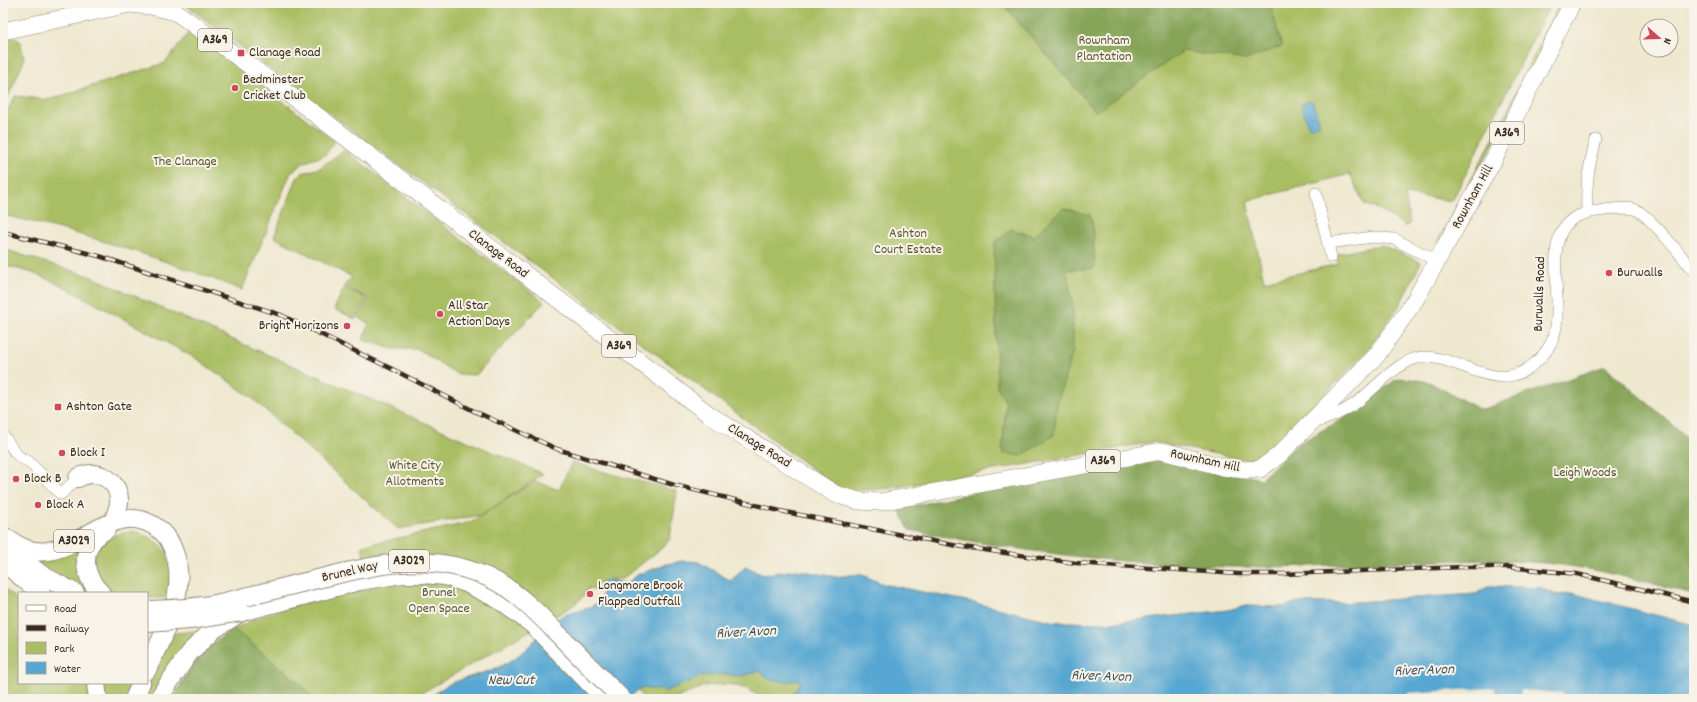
<svg xmlns="http://www.w3.org/2000/svg" width="1697" height="702" viewBox="0 0 1697 702" font-family="Dekko,sans-serif">
<rect width="100%" height="100%" fill="#f7f3e8"/>
<filter id="ink" filterUnits="userSpaceOnUse"><feTurbulence type="fractalNoise" baseFrequency=".025" numOctaves="2"/><feDisplacementMap in="SourceGraphic" scale="8" xChannelSelector="R" yChannelSelector="G"/><feConvolveMatrix kernelMatrix="1 2 1 2 8 2 1 2 1" color-interpolation-filters="sRGB"/></filter>
<filter id="wash" filterUnits="userSpaceOnUse"><feTurbulence type="fractalNoise" baseFrequency=".012" numOctaves="4" result="noise"/><feDisplacementMap in="SourceGraphic" scale="16" xChannelSelector="R" yChannelSelector="G"/><feGaussianBlur stdDeviation="0.9" result="paint"/><feColorMatrix in="noise" values="0 0 0 0 0 0 0 0 0 0 0 0 0 0 0 0 0 1.4 0 .05"/><feComposite in="paint" operator="in"/></filter>
<g filter="url(#wash)">
<rect width="100%" height="100%" fill="#eee8cf"/>
<!-- green -->
<path fill="#a9be62" stroke="#727440" d="M183,3H1551L1452,201L1405,194L1410,224L1405,226L1380,210L1364,204L1350,174L1247,201L1264,281L1338,264L1337,254L1381,245L1421,262L1399,306L1368,350L1302,418L1254,461L1153,442L892,488L844,492L365,140Z
M1559,3H1568L1528,83L1437,243L1500,126Z
M190,31L335,141L325,155L305,162L291,172L242,290C164,259 84,233 3,215V120L15,96L48,100L165,63Z
M10,35L20,41L24,58L23,63L3,108V37Z
M344,150L544,302L476,375L457,374L418,349H393L363,340L369,323L358,318L368,298L344,286L352,277L274,237L297,178L302,173L320,168Z
M3,249L92,277L243,344L543,474L482,515L398,529L251,397L197,359L59,284L30,272L3,265Z
M344,288L366,298L355,319L334,309Z
M572,462C606,474 642,481 677,491L670,539L662,548L622,579H611L613,583L615,581L626,584L639,574L667,564L692,561L702,564L731,581L745,566L763,575L796,570L836,577L860,574L883,584L966,601L1055,622L1111,623L1229,610L1242,606L1284,607L1294,603H1343L1476,594L1489,586L1541,588L1556,595L1575,594L1679,636L636,614L429,699C453,675 485,677 513,660C531,650 542,627 561,617C574,611 595,611 603,595L601,590L599,592L589,588L584,596L571,607L411,699H173C181,684 189,668 201,655C244,610 312,602 370,589L362,546L472,522L535,481L559,490Z
M133,531C149,535 166,545 170,563C173,573 170,587 170,598H147V593C138,593 118,596 110,593C94,588 89,560 98,548C107,537 119,532 133,531Z
M90,539L91,593C67,593 45,570 26,556Z
M3,587L19,602V683H86L90,699H3Z
M203,630L151,699H140L169,634Z
M710,648L854,699H762L748,689L728,684L704,686L675,699H645L637,690L626,699H541Z
M102,683H132L125,699H104Z"/>
<!-- forest -->
<path fill="#86a558" stroke="#60683b" d="M1002,3H1270L1282,46L1246,60L1183,51L1096,112Z
M1063,208L1090,215L1093,226L1095,268L1066,270L1073,306V351L1057,404L1054,435L1021,456L1002,453L1006,403L997,386L994,244L1011,229L1034,236Z
M1605,366L1694,443V594C1645,582 1596,568 1546,563C1444,555 1342,568 1240,567C1129,566 1018,551 909,530L899,509L990,489L1163,457L1261,479L1296,445L1353,413L1395,380L1404,378L1429,382L1481,410Z
M234,629L299,683L314,699H173C191,668 203,647 234,629Z"/>
<!-- water -->
<path fill="#58a7d2" stroke="#4a6878" d="M1312,100L1320,124L1309,128L1301,104Z
M680,561L698,562L731,581L745,566L763,575L796,570L836,577L860,574L883,584L966,601L1055,622L1111,623L1229,610L1242,606L1284,607L1294,603H1343L1476,594L1489,586L1541,588L1556,595L1575,594L1694,625V699H793V694L800,685L799,680L786,682L777,680L771,681L760,671L741,676L723,674L701,677L666,691L642,688L626,699H429C452,676 473,680 500,667C525,655 537,635 558,619C571,609 591,613 601,598C605,593 599,587 603,581L611,580L626,584L639,574Z"/>
<!-- pier -->
<path fill="#eee8cf" d="M1495,688L1496,699H1408V693Z
M1521,690L1561,693L1563,695L1562,699L1527,697L1526,699H1521Z
M1239,696H1386V699H1239Z"/>
</g>
<g filter="url(#ink)">
<g fill="none" stroke-linecap="round" stroke-linejoin="round">
<!-- minor casing -->
<g stroke="#948976" stroke-width="12">
<path id="minor" d="M1316,193L1331,257
M1587,213C1586,184 1588,168 1596,140
M1328,243L1373,237L1394,239L1437,261
M1312,423C1328,419 1342,413 1356,403C1374,390 1399,359 1422,357C1459,355 1493,393 1529,368C1537,362 1546,353 1551,343C1568,311 1541,244 1570,221C1579,213 1593,212 1604,210C1613,209 1625,207 1634,209C1647,212 1685,260 1694,272
M3,436C12,445 14,457 28,461L61,494L78,478"/>
</g>
<!-- primary casing -->
<g stroke="#948976" stroke-width="18">
<path id="primary" d="M3,31L130,4L151,6L176,12L302,104L711,416L835,494L859,501L880,502L1162,451L1223,467L1244,470L1260,469L1279,455L1377,355L1415,300L1494,159L1572,3"/>
</g>
<!-- trunk casing -->
<g stroke="#948976" stroke-width="20">
<path id="trunk" d="M78,478C94,468 117,478 119,498C120,506 116,514 113,522
M3,536C16,545 31,554 48,551C76,547 97,523 126,519C138,518 150,522 160,530C167,535 171,543 174,552C189,592 163,634 147,670
M5,546L42,575L75,593
M3,562L41,593
M101,593C81,574 79,544 106,530
M96,683L98,699
M134,699L141,683
M158,699L189,653L213,630L241,612L359,581L402,574H424L445,576L466,583L498,599L532,624L605,699"/>
</g>
<!-- minor -->
<use href="#minor" stroke="#fff" stroke-width="11"/>
<!-- primary -->
<use href="#primary" stroke="#fff" stroke-width="17"/>
<!-- trunk -->
<use href="#trunk" stroke="#fff" stroke-width="18"/>
<!-- rail casing -->
<g stroke="#3b2a1e" stroke-width="4.5">
<path id="rail" d="M3,232L99,256L281,315L396,371L474,411L557,449L674,485L780,511L963,547L1076,563L1238,574H1283L1463,567H1508L1577,574L1694,602"/>
</g>
<!-- rail -->
<use href="#rail" stroke="#f7f3e8" stroke-width="3" stroke-dasharray="9" stroke-linecap="butt"/>
<!-- trunk-bridge casing -->
<g stroke="#948976" stroke-width="20" stroke-linecap="butt">
<path id="trunk-bridge" d="M151,610C175,609 198,608 220,603C256,595 291,585 326,577C389,561 448,550 507,588C528,602 545,621 562,638C582,659 602,679 622,699
M147,623L190,620L241,612"/>
</g>
<!-- trunk-bridge -->
<use href="#trunk-bridge" stroke="#fff" stroke-width="18"/>
</g>
</g>
<!-- markers -->
<g fill="#d1495b" stroke="#f7f3e8" stroke-width="1.5">
<rect x="237" y="49" width="8" height="8" rx="2"/>
<circle cx="235" cy="88" r="4"/>
<circle cx="1609" cy="273" r="4"/>
<circle cx="440" cy="314" r="4"/>
<circle cx="347" cy="326" r="4"/>
<rect x="54" y="403" width="8" height="8" rx="2"/>
<circle cx="62" cy="453" r="4"/>
<circle cx="16" cy="479" r="4"/>
<circle cx="38" cy="505" r="4"/>
<circle cx="590" cy="594" r="4"/>
</g>
<g text-anchor="middle" dominant-baseline="central" stroke-width="4" stroke-linejoin="round" paint-order="stroke">
<!-- shield labels -->
<g fill="#f7f3e8" stroke="#73665b" stroke-width="1">
<rect x="198" y="29" width="34" height="22" rx="3"/>
<rect x="1490" y="122" width="34" height="22" rx="3"/>
<rect x="602" y="335" width="34" height="22" rx="3"/>
<rect x="1086" y="450" width="34" height="22" rx="3"/>
<rect x="54" y="530" width="40" height="22" rx="3"/>
<rect x="389" y="550" width="40" height="22" rx="3"/>
</g>
<g font-size="13" font-weight="bold" fill="#3b2a1e">
<text x="215" y="40">A369</text>
<text x="1507" y="133">A369</text>
<text x="619" y="346">A369</text>
<text x="1103" y="461">A369</text>
<text x="74" y="541">A3029</text>
<text x="409" y="561">A3029</text>
</g>
<!-- park labels -->
<g font-size="14" fill="#5c5632" stroke="#f7f3e8">
<text x="1104" y="41">Rownham<tspan x="1104" dy="16">Plantation</tspan></text>
<text x="185" y="162">The Clanage</text>
<text x="908" y="234">Ashton<tspan x="908" dy="16">Court Estate</tspan></text>
<text x="415" y="466">White City<tspan x="415" dy="16">Allotments</tspan></text>
<text x="1585" y="473">Leigh Woods</text>
<text x="439" y="593">Brunel<tspan x="439" dy="16">Open Space</tspan></text>
</g>
<!-- poi labels -->
<g font-size="14" fill="#3b2a1e" stroke="#f7f3e8" text-anchor="start">
<text x="249" y="53">Clanage Road</text>
<text x="243" y="80">Bedminster<tspan x="243" dy="16">Cricket Club</tspan></text>
<text x="1617" y="273">Burwalls</text>
<text x="448" y="306">All Star<tspan x="448" dy="16">Action Days</tspan></text>
<text x="339" y="326" text-anchor="end">Bright Horizons</text>
<text x="66" y="407">Ashton Gate</text>
<text x="70" y="453">Block I</text>
<text x="24" y="479">Block B</text>
<text x="46" y="505">Block A</text>
<text x="598" y="586">Longmore Brook<tspan x="598" dy="16">Flapped Outfall</tspan></text>
</g>
<!-- street labels -->
<g font-size="14" fill="#3b2a1e" stroke="#f7f3e8">
<text transform="translate(1473 197) rotate(-61)">Rownham Hill</text>
<text transform="translate(498 254) rotate(37)">Clanage Road</text>
<text transform="translate(1540 294) rotate(-88)">Burwalls Road</text>
<text transform="translate(759 446) rotate(32)">Clanage Road</text>
<text transform="translate(1205 461) rotate(12)">Rownham Hill</text>
<text transform="translate(350 572) rotate(-13)">Brunel Way</text>
</g>
<!-- water labels -->
<g font-size="15" font-style="italic" fill="#45565d" stroke="#f7f3e8">
<text transform="translate(746 633) rotate(-3)">River Avon</text>
<text transform="translate(1424 671) rotate(-2)">River Avon</text>
<text transform="translate(1101 677) rotate(2)">River Avon</text>
<text x="511" y="681">New Cut</text>
</g>
</g>
<!-- margin -->
<rect width="1697" height="702" fill="none" stroke="#f7f3e8" stroke-width="16"/>
<!-- legend -->
<rect x="18" y="592" width="130" height="92" fill="#f7f3e8" stroke="#aca397"/>
<rect x="26" y="605" width="20" height="6" fill="#ffffff" stroke="#aca397"/>
<text x="54" y="612" font-size="12" fill="#3b2a1e">Road</text>
<rect x="26" y="625" width="20" height="6" fill="#3b2a1e" stroke="#aca397"/>
<text x="54" y="632" font-size="12" fill="#3b2a1e">Railway</text>
<rect x="26" y="642" width="20" height="12" fill="#a9be62" stroke="#aca397"/>
<text x="54" y="652" font-size="12" fill="#3b2a1e">Park</text>
<rect x="26" y="662" width="20" height="12" fill="#58a7d2" stroke="#aca397"/>
<text x="54" y="672" font-size="12" fill="#3b2a1e">Water</text>
<!-- north arrow -->
<g transform="translate(1659 38) rotate(110)"><circle r="19" fill="#f7f3e8" stroke="#aca397"/>
<path d="M0-3L7 15L0 10L-7 15Z" fill="#d1495b"/>
<text y="-6" font-size="11" font-weight="bold" text-anchor="middle" fill="#3b2a1e">N</text>
</g>
</svg>
